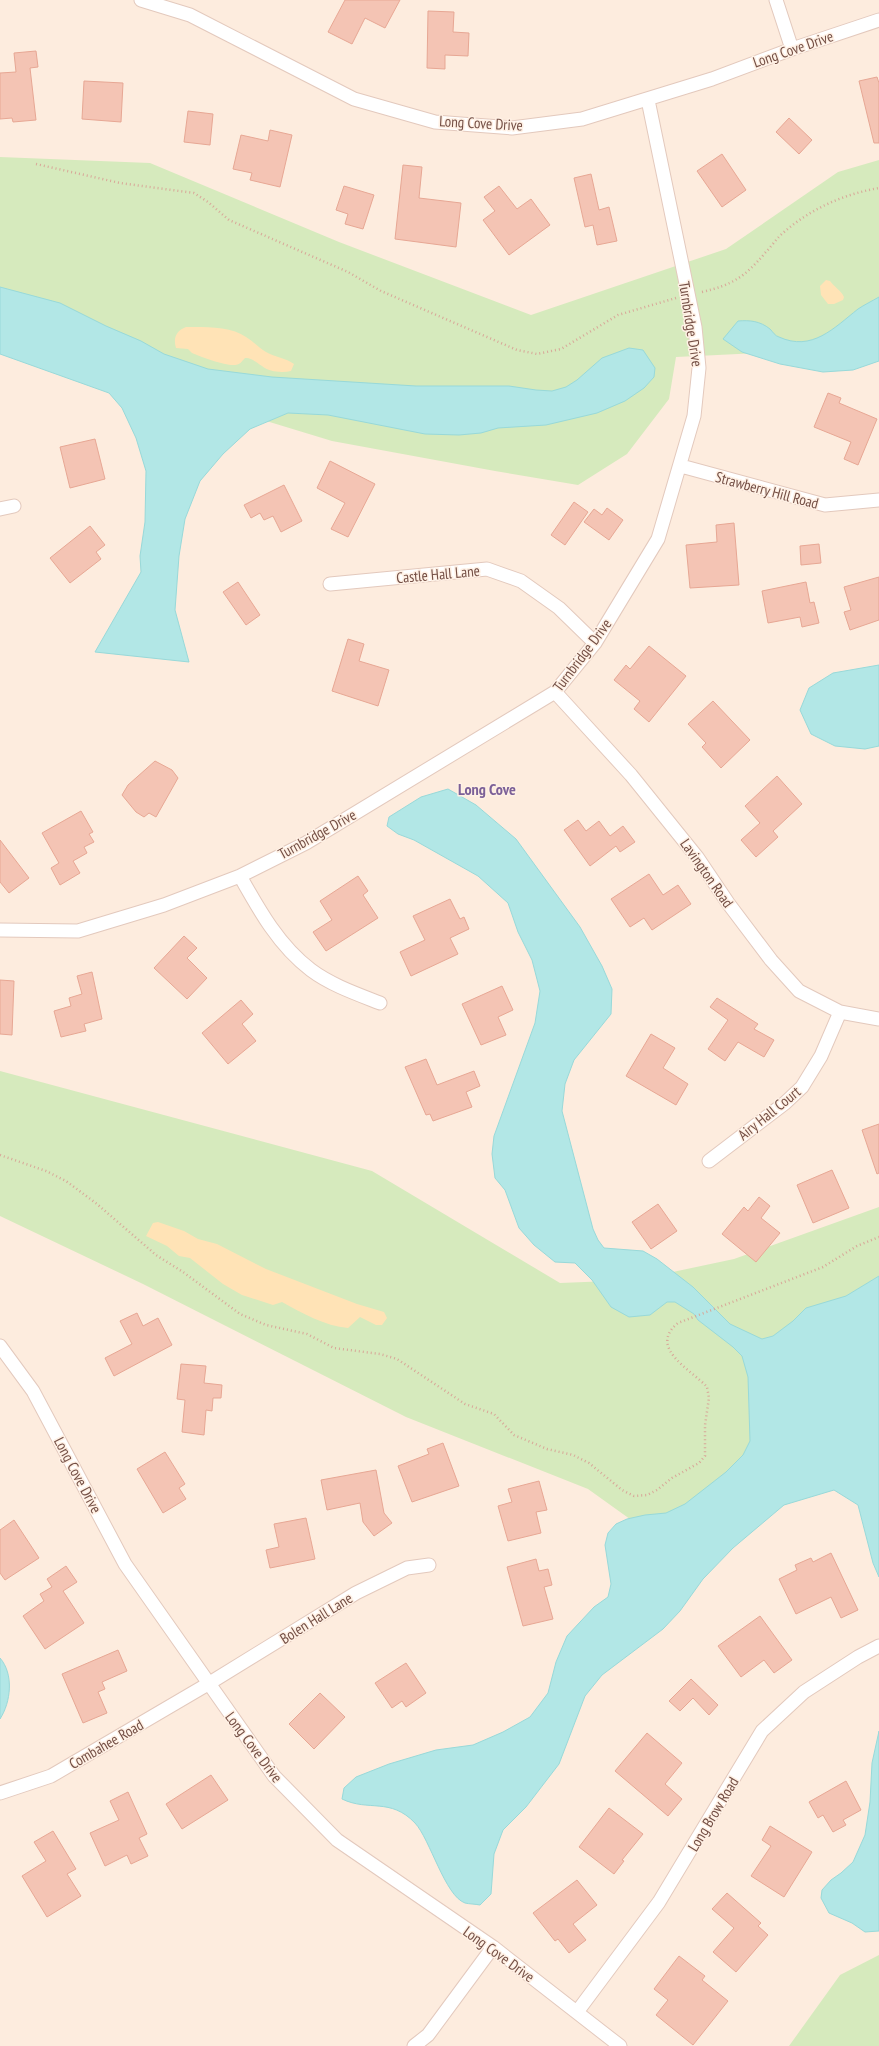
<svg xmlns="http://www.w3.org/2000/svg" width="879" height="2046" viewBox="0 0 879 2046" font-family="'PT Sans Narrow',sans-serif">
<rect width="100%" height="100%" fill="#fdecde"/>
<!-- green -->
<path fill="#d6eabd" d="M0,157L150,163L339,242L531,315L726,249L838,172L879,160V339L842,349L676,357L669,399L627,454L578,485L495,471L332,441L145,384L0,312Z
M0,1071L372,1171L560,1283L635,1280L734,1259L879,1207V1357L662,1542L588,1489L406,1417L143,1284L0,1216Z
M879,1955V2046H789L840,1975Z"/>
<!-- sand -->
<path fill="#ffe3b6" d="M826,280L830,281C834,287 841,290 844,297L843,300L834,304H828L821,295L820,286Z
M186,327C204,327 231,326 246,337C253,341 259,348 266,352C275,357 286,358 294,364L291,371C282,373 269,372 262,366C255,362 253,358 245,358C242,361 240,365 235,365C226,366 201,357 192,353L188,349L176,348C173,338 176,331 186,327Z
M158,1222L184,1231L198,1239L217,1244L266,1269L357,1304L384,1312L387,1318L382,1325H376L360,1317L348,1328C325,1326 302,1313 282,1302L273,1305L242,1295L223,1284L190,1258L179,1256L167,1246L146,1236L153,1223Z"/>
<!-- water -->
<path fill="#b2e7e6" stroke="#98d9d9" d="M0,287L60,303L106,326L141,341L164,354L208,369L272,377L416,386H509L536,390L552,391L566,387L577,380L602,358L629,348L643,350L655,368L654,377L644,388L625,401L597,413L546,425L498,428L481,433L459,435L425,434L328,415L288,413L250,429L223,454L200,481L185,519L179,556L175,610L189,662L95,652L141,572L140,556L145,522L146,471L136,438L122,408L109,393L0,354Z
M879,297V361L853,370L823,372L780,364L742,352L723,339L738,321C750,320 760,321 770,329C773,332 775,336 779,337C812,352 834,328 858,309C864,305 872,301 879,297Z
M879,665V746L865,749L835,746L811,734L800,710L809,688L833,673Z
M448,789L476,805L516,839L580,927L602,966L612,989L611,1014L574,1060L565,1084L562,1111L593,1229L598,1240L604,1248L643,1251L657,1259L693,1287L730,1324L762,1339L773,1336L793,1321L806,1308L846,1296L879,1276V1577L873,1563L858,1505L834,1490L784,1505L733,1548L703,1579L680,1611L663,1629L602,1675L585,1696L559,1764L526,1807L503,1830L494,1854L491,1894L480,1905C475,1904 469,1904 465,1903C445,1896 430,1839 415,1823C390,1797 369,1812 342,1799L344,1788L356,1777L389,1764L436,1750L473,1745L503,1732L530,1717L548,1693L556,1662L567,1636L594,1607L608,1597L611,1584L605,1545L608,1533L616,1524L627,1519L645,1515L666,1513L685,1504L726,1472L743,1455L750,1441L748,1377L742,1356L733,1347L698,1320L694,1314L675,1302H667L650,1315L629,1317L611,1307L592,1280L575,1263L555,1262L534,1245L519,1228L505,1190L495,1178L492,1154L494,1136L535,1023L540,991L532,960L518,932L508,903L478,876L414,840L398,834L387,826L389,817L421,797Z
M0,1658C14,1674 11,1702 0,1719Z
M879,1731V1931L865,1932L852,1923L829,1913L821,1898L822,1890L831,1880L841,1873L853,1862L865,1835L870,1802L872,1763Z"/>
<!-- building -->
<path fill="#f4c4b4" stroke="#e7a794" d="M345,0H400L385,28L365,18L352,44L328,32Z
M428,11L454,12L453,32L469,33L468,56L445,55V69L427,68Z
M36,51L38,67L30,68L36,120L13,122L12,118L0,119V73L16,72L14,53Z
M877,77L879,83V143H874L859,81Z
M84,81L123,83L121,122L82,119Z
M188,111L213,114L210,145L184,142Z
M789,118L812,140L799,154L776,132Z
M270,130L292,135L280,187L250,180L252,173L233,169L241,135L268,141Z
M722,154L746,190L722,207L697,171Z
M403,165L422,167L419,198L461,203L456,247L395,239Z
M591,174L599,210L609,207L617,241L597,245L593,225L585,227L574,178Z
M344,186L374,195L363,229L345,224L348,214L336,210Z
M499,186L517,209L531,199L550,225L509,255L483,220L495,211L484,197Z
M828,393L841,398L839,403L877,419L858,465L844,459L851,442L814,427Z
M95,439L105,479L70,488L60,447Z
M330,461L375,484L348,537L331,529L345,503L317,488Z
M284,485L302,521L281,532L273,516L264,520L260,513L251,518L244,505Z
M574,502L588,512L565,545L551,535Z
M607,508L623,520L609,540L584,522L594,509L602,515Z
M734,523L739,585L690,588L686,545L717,542L716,525Z
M90,526L105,545L96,552L101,559L70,583L50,558Z
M819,544L821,563L801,565L800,546Z
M879,577V620L850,630L844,612L851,610L844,587Z
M238,582L260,615L246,625L223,592Z
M806,582L810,603L814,602L819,623L802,627L800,617L768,623L762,591Z
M348,639L364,644L359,661L389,670L378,706L332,691Z
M649,646L686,676L649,722L634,709L640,701L614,680L626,665L630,669Z
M713,701L750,740L721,768L702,747L706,743L688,724Z
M155,761L172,770L178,778L156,817L149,813L144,817L136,812L122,795L128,785Z
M777,776L802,804L773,831L778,837L756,857L741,840L760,823L745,806Z
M81,811L93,832L89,834L94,842L84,847L87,853L73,861L80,873L60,885L51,868L59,863L42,833Z
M578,820L586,831L599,821L610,836L623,826L635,842L620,852L616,846L590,866L564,830Z
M0,840L29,878L9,893L0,882Z
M649,874L663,895L678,885L691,904L652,930L644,918L630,927L611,899Z
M358,876L368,891L363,895L378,918L326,951L313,932L332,920L320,901Z
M450,899L460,919L464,917L469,929L450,938L458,954L411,976L400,952L425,940L413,916Z
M184,936L197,948L187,958L207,978L187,999L154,968Z
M92,972L102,1019L84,1024L86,1031L61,1037L54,1011L71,1006L69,998L82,994L77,976Z
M0,980L14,981L12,1035L0,1034Z
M502,986L513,1010L498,1017L506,1035L481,1045L462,1004Z
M717,998L758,1024L754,1029L774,1040L764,1057L738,1042L725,1061L708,1049L728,1020L710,1007Z
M241,1000L253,1014L242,1024L256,1041L228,1064L202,1033Z
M651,1034L675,1048L663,1068L688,1084L676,1105L626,1076Z
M426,1059L437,1085L474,1071L480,1086L466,1092L472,1107L433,1121L430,1114L426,1115L405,1067Z
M879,1124V1173L877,1174L862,1130Z
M832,1170L849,1208L813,1223L797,1185Z
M759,1197L770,1206L761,1218L780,1233L756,1262L722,1234L744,1207L748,1211Z
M658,1204L677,1231L651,1249L632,1222Z
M137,1313L143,1326L158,1318L172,1345L114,1376L105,1358L132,1344L120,1321Z
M181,1364L206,1366L204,1383L222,1385L221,1398H213L212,1411L206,1410L204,1435L182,1432L185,1400L177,1399Z
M443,1443L459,1486L412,1502L398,1466L429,1454L427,1449Z
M165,1452L185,1484L179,1488L186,1499L163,1513L137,1469Z
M376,1470L384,1513L392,1523L374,1536L363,1522L360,1503L327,1510L321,1480Z
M539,1481L547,1510L536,1512L541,1533L508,1541L498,1506L512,1502L508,1489Z
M306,1518L315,1559L270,1568L266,1550L279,1547L274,1524Z
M14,1520L39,1558L5,1580L0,1573V1530Z
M831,1553L858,1610L841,1618L831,1597L796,1614L779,1579L797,1570L795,1565L811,1558L813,1562Z
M536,1559L539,1571L548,1569L552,1585L544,1587L553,1619L523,1626L507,1567Z
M66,1566L77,1582L63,1591L84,1623L45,1649L23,1616L44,1601L40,1594L52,1587L47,1579Z
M760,1616L792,1660L774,1673L764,1660L741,1677L718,1646Z
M118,1650L127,1671L102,1682L105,1689L98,1692L107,1713L83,1723L62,1674Z
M406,1663L426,1693L406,1707L402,1701L392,1708L375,1683Z
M691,1679L718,1705L709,1715L693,1698L680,1711L669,1701Z
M320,1693L345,1717L314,1749L289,1724Z
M647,1733L682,1763L665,1784L682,1799L668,1816L615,1771Z
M211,1775L228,1800L182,1829L166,1804Z
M846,1781L861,1810L843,1820L846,1825L833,1832L823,1815L818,1818L809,1802Z
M128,1792L147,1834L139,1838L148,1856L131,1864L127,1855L105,1866L90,1833L119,1820L110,1801Z
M609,1808L643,1834L622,1860L624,1861L614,1874L579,1847Z
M770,1826L812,1852L784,1897L751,1876L771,1846L762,1840Z
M53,1831L76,1869L67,1874L81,1896L47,1917L22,1876L46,1861L34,1842Z
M577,1880L597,1905L573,1924L586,1940L569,1953L558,1939L555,1941L533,1913Z
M727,1893L761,1923L758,1926L768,1935L736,1972L713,1952L734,1928L712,1909Z
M679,1956L705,1976L702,1980L728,2001L693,2045L656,2015L668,2000L654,1989Z"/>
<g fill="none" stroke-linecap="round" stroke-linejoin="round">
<!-- minor casing -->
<g stroke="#e3c9bd" stroke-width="15">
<path id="minor" d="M141,0L190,15L354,99L435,122L512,128L582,119L712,79L792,49L879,20
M776,0L792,49
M681,466L825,505L879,500
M0,509L14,506
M330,584L487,569L521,581L559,608L595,643
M555,692L631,775L697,857L728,903L771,960L799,991L840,1012L879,1019
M240,876C259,910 279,946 311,970C331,985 357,994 380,1003
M0,930L78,931L164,905L240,876L306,843L555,692L595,643L658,539L694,416L699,368L695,327L648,100
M709,1161L785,1103L802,1087L821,1056L840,1012
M0,1346L33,1391L125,1564L274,1776L337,1840L493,1947L620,2046
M0,1793L51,1776L208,1684L356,1593L407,1568L429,1565
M577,2012L659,1902L762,1731L804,1692L858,1657L879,1646
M414,2046L428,2035L493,1947"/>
</g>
<!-- path -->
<path stroke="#d8a798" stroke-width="2.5" stroke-dasharray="1 3" stroke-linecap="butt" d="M36,164L120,183L194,193L208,202L229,220L348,272L381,291L517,350L537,354L561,349L618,315L676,298
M702,292C732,285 745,277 765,253C771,247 776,239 783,233C810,209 844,194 879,188
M0,1155L46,1171L66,1181L97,1204L156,1255L183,1272L240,1314L266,1325L307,1334L334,1348L380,1354L397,1359L465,1404L494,1414L514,1435L547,1449L573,1455L589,1463L622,1490L634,1496L647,1495L657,1490L672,1478L699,1463L705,1456V1425L709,1398L707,1387C692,1370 647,1348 678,1323L823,1267L857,1246L879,1237"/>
<!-- minor -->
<use href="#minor" stroke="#fff" stroke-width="13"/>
</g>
<g text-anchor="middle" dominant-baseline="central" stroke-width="3" stroke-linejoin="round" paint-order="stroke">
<!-- street labels -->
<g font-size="15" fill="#744f45" stroke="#fff1e5">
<text transform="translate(793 49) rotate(-19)">Long Cove Drive</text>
<text transform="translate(481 123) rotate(3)">Long Cove Drive</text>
<text transform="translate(691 324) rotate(81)">Turnbridge Drive</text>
<text transform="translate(767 490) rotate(15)">Strawberry Hill Road</text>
<text transform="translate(438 574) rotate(-5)">Castle Hall Lane</text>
<text transform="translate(582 655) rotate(-53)">Turnbridge Drive</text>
<text transform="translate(317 834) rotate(-29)">Turnbridge Drive</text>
<text transform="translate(707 873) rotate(55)">Lavington Road</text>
<text transform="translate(769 1113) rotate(-39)">Airy Hall Court</text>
<text transform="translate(78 1475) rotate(62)">Long Cove Drive</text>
<text transform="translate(316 1618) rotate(-32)">Bolen Hall Lane</text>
<text transform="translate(106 1744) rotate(-30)">Combahee Road</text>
<text transform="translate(254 1747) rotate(53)">Long Cove Drive</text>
<text transform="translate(713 1814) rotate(-59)">Long Brow Road</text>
<text transform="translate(499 1954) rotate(36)">Long Cove Drive</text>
</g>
<!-- neighbourhood labels -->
<g font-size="16" font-weight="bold" fill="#7c6098" stroke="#fff1e5">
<text x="487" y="789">Long Cove</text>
</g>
</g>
</svg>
